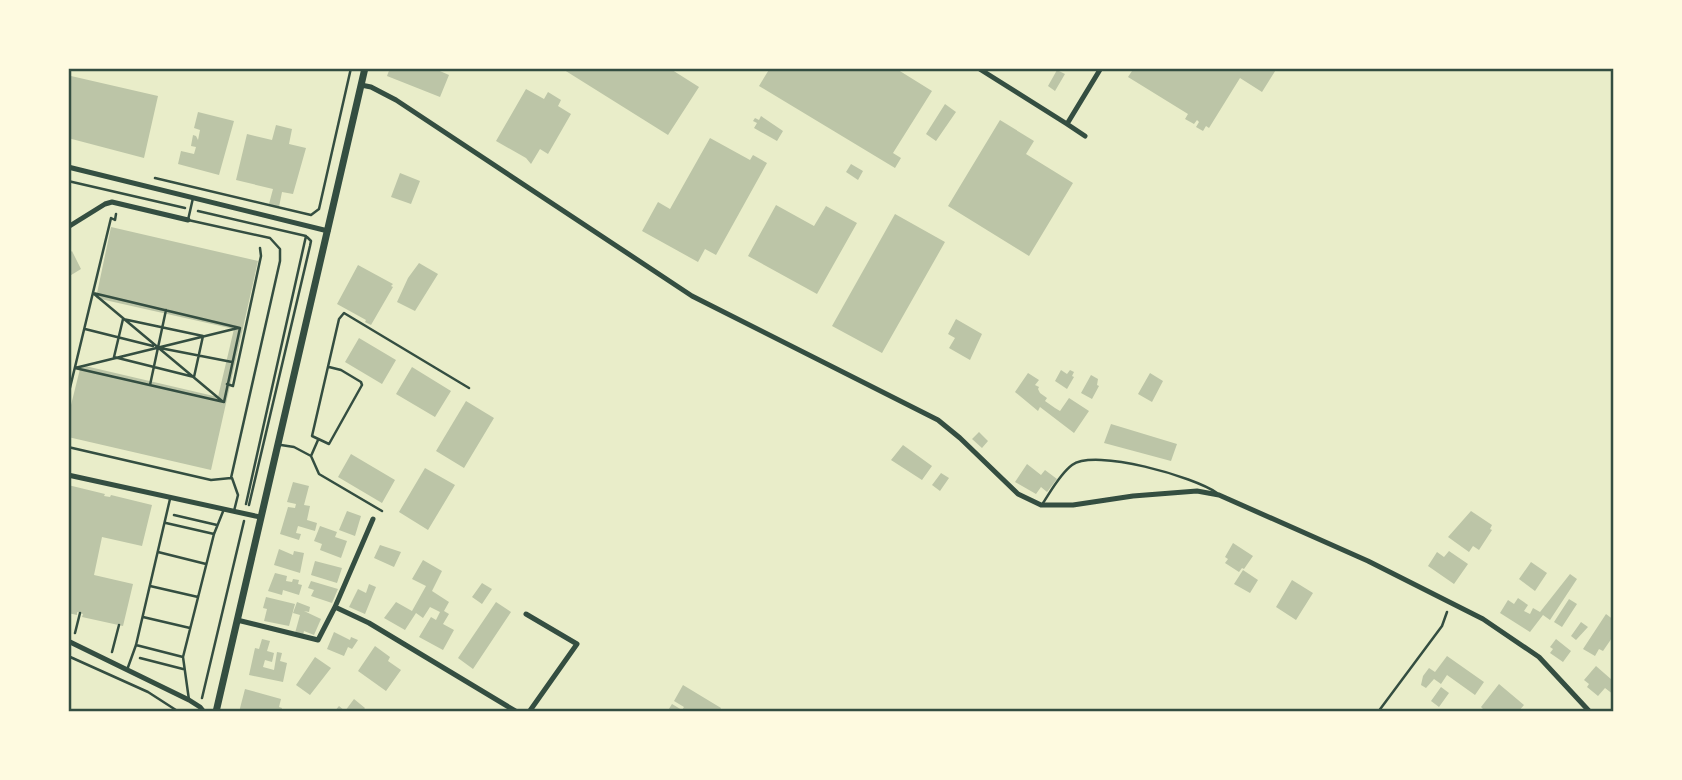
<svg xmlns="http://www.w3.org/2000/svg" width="1682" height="780" viewBox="0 0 1682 780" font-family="Overpass,sans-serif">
<rect width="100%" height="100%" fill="#e9edc9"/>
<!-- building -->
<path fill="#bcc5a7" d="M390,68H433L449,75L440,97L387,76Z
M561,68H669L699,87L668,135Z
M770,68H895L932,91L893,153L901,158L895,168L759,86Z
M1134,68H1277L1262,92L1240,78L1209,128L1206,126L1203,131L1196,127L1199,122L1197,120L1194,124L1185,119L1188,114L1128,77Z
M1057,70L1065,74L1055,91L1048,86Z
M71,76L158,96L144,158L68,138V82Z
M526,89L544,99L548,92L561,100L558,106L571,114L548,154L540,149L531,164L526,158L496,141Z
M945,104L956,112L936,141L926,134Z
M198,112L234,121L219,175L178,164L181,151L194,154L196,147L191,146L193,135L196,136L198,140L200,130L194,128Z
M761,116L783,131L777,141L754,128L757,123L753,121L755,118L759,120Z
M1000,120L1034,141L1026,154L1073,183L1029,256L948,206Z
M276,125L292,129L289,144L306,148L293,194L282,192L279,207L269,204L273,189L236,180L247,134L272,140Z
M710,138L750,160L753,155L767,163L716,255L705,249L698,262L642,231L658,202L670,209Z
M851,164L863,171L858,180L846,172Z
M400,173L420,181L411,204L391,197Z
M776,205L814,226L826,206L857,223L817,294L748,256Z
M895,214L945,242L882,353L832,326Z
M111,227L258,261L211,470L68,437V417L81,365L218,397L234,329L96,298Z
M72,251L81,269L68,277V254Z
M419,263L438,274L415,311L397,302L408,278Z
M358,265L393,284L391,286L393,287L371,325L365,322L366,320L337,304Z
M956,319L982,334L970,360L949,348L955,338L948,334Z
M359,338L396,360L382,384L345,362Z
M412,367L451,391L435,417L396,394Z
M1061,370L1067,374L1070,370L1074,372L1072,376L1074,377L1067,389L1055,381Z
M1028,373L1039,380L1035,385L1039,387L1038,389L1040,393L1047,398L1045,401L1055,408L1060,411L1069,398L1089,411L1074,433L1040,407L1038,411L1015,392Z
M1150,373L1163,381L1152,402L1138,394Z
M1091,375L1098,379L1097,385L1099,386L1092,399L1081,393Z
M466,401L494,418L464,468L436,451Z
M1111,424L1177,444L1171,461L1104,443Z
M979,432L988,441L982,448L972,439Z
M903,445L932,466L922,480L891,460Z
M351,454L395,480L382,503L338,477Z
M1027,464L1041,475L1045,470L1057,479L1047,492L1041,487L1036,494L1015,482Z
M425,468L455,485L428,530L399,512Z
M941,473L949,478L940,491L932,485Z
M293,482L309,486L304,505L310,506L307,520L317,523L315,531L298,526L296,533L301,534L299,540L280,534L288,507L295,508L296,504L287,502Z
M68,485L105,494L104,496L110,497L111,495L152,505L142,546L102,537L94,575L133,584L123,626L82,617L83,614L77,612V615L68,613Z
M347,511L361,516L355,536L339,530Z
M1471,511L1492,525L1490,529L1492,530L1479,550L1473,546L1469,552L1448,537Z
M320,526L337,532L335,537L347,541L341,558L320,550L322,544L314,541Z
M1233,543L1253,556L1244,569L1242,568L1239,572L1225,563L1228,559L1225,557Z
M380,545L401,552L394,567L374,558Z
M279,549L293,555L294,551L304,553L300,573L274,565Z
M1449,551L1468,564L1454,584L1428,566L1437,552L1444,557Z
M423,560L442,571L432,591L449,602L444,611L449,614L443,624L454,630L443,650L419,637L431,617L436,620L440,612L430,607L423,618L416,613L405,630L384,618L396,602L412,611L426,586L412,579Z
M315,561L342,568L337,583L311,575Z
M1531,562L1547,573L1535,591L1519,579Z
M1243,570L1258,580L1250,593L1234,584Z
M275,573L287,576L286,581L292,582L293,579L299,580L298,584L302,585L299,595L283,590L282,595L268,591Z
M1570,574L1577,579L1550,620L1543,615L1530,632L1500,613L1508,600L1514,604L1518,598L1528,605L1524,611L1530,614L1533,608L1540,612Z
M1292,580L1313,593L1296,620L1276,607Z
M311,581L338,589L332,603L311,596L314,590L308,588Z
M482,583L492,589L482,604L472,597Z
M369,584L376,587L365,614L349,607L358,589L366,593Z
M266,597L295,604L289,626L264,621L267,609L263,608Z
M1569,599L1577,604L1562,627L1554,622Z
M297,602L310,607L309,612L304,611L321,619L314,635L304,631L303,635L295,633L300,615L293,613Z
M496,602L511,612L473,669L458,658Z
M1606,614L1614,620V635L1603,651L1599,649L1595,656L1583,649Z
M1581,622L1588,627L1576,640L1571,636Z
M334,632L350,640L351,637L358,640L352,649L348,647L344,656L327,649Z
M262,639L270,641L267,651L274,653L272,662L265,660L263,667L274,670L277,652L282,653L280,661L287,663L283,682L249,675L255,648L259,649Z
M1556,639L1571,651L1563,662L1550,653L1553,649L1550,647Z
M375,646L390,657L388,661L401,670L386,691L358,671Z
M1447,656L1484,682L1475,695L1447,675L1441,684L1434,679L1426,688L1421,685L1423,676L1429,668L1435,672Z
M315,657L331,668L310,695L296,685Z
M1596,666L1612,680L1611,681L1614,684V695L1605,688L1598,696L1587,687L1589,684L1584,680Z
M1499,684L1524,705L1518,712H1486L1481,707Z
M683,685L721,708L719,712H667L672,704L682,710L684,707L674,701Z
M1441,687L1449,693L1439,707L1431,701Z
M245,689L281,699L279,707L282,708L281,712H239Z
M354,699L365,708L362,712H334L339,706L345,711Z"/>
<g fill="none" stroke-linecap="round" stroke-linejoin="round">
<!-- path -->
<path stroke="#344e41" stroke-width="2.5" d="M155,178L311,215L319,209L351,68
M68,181L185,208
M198,211L306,236L246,504
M93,293L222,401
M123,319L203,336L194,377L114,357Z
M85,329L153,346
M160,348L232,362
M75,368L224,402L240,328L93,293
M75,368L238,328
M227,384L233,386L261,256L260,248
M150,385L166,310
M68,396L111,218L115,220L116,214
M249,505L310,246L311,241L307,237
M75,633L80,613
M112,652L119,625
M68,656L148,692L179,712
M202,698L244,521
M1378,712L1442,626L1447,612"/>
<!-- service -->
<path stroke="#344e41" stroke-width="2.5" d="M329,367L341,370L361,382L362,385L329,444L312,436L339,319L344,313L469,388
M281,445L294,447L311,456L319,474L382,511
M68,447L211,480L231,478L280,261V249L270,238L188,220L193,198
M311,456L318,440
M232,478L238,495L234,511
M1043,503C1051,491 1060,474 1072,465C1095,448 1195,477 1217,493
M174,515L217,525
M166,523L214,534
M158,552L206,564
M150,586L198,597
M143,617L190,628
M136,645L183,657L189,700
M183,657L214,534L224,509
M140,658L183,669
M127,670L136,645L170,499"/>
<!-- minor -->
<path stroke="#344e41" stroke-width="5" d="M978,68L1067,124L1101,68
M361,85L371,87L396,100L692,296L938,420L960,438L1018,494L1041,505H1073L1133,496L1197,491L1219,495L1368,561L1483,619L1539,657L1590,712
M1067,124L1085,136
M68,167L328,231
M68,227L105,204L112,202L188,220
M68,475L260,517
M335,607L373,519
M526,614L577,644L529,712
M237,620L318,640L335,607L369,623L517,712
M68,641L189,700L200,707L204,712"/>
<!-- secondary -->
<path stroke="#344e41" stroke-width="7" d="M216,712L365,68"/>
</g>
<!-- border -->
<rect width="1682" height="780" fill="none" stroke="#fefae0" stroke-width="140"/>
<rect x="70" y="70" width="1542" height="640" fill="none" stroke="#344e41" stroke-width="2.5"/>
</svg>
